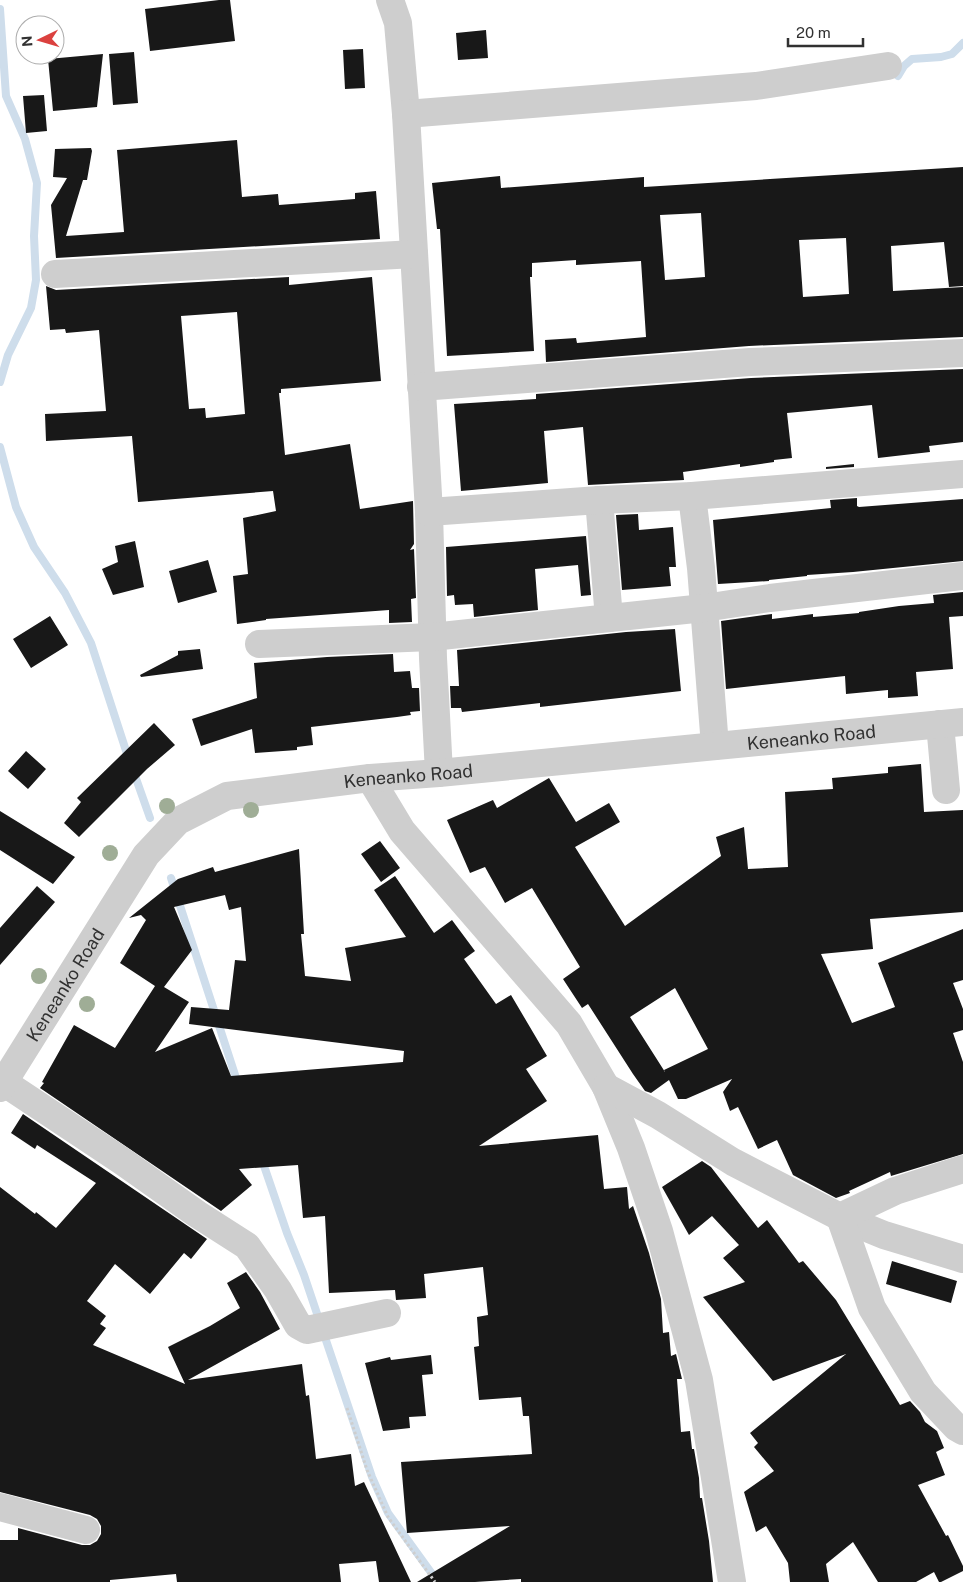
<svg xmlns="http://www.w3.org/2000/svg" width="963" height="1582" viewBox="0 0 963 1582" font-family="'Public Sans',sans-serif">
<rect width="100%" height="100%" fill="#fff"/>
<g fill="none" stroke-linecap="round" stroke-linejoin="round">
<!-- stream -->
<path stroke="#ceddeb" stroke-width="8" d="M0,9L6,96L25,139L37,183L34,236L36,280L31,308L8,355L0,382
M898,76L904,66L912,59L941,57L952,54L963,43
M0,447L16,507L34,547L65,593L91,643L129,760
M133,770L150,818
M171,878L238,1084
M262,1160L287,1233L304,1275L372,1477L388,1513L438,1582"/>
</g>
<!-- building -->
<path fill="#181818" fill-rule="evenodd" d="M219,0H230L235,41L150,51L145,9Z
M486,30L488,58L458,60L456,33Z
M363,49L365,88L345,89L343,50Z
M134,52L138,103L113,105L109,54Z
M103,54L97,107L53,111L48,59Z
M44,95L47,131L26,133L23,96Z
M237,140L242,197L278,194L279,205L355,199V193L376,191L380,239L56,258L51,205L67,178L53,177L55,149L91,148L92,151L87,180H83L66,236L124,232L117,150Z
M963,167V286L949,287L944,242L891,246L893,291L963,287V337L749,346L546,362L545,340L576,338L577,343L646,337L641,261L576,265V260L532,263V277H530L534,351L447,356L440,229H437L432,183L500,176L501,188L644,177V187ZM701,213L705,277L665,280L660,215ZM846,238L849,294L803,297L799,240Z
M289,277V285L372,277L381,381L281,389V393H279L285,455L350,444L360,509L413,501L414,544L410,550L414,549L416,598L411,599L412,622L389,623V610L266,619V620L237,624L233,576L248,574L243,518L276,511L273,491L138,502L132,436L46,441L45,414L106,411L99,330L66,333L65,329L50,330L46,286L56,290ZM237,312L245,414L206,418L205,408L189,409L181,316Z
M963,369V442L929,446L930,452L878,458L872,405L787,413L792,458L774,460V462L740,467V464L683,472L684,480L588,485L583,427L544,431L548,483L461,491L454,404L536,399V394L751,378Z
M854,464V467L826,469V467Z
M857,498V506L859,507L963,499V561L853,572L807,575V576L769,580V581L718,584L713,520L831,508L830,500Z
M638,514L639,530L673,527L676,567H669L671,586L622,590L616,515Z
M586,536L591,595L581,596L578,565L535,569L538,610L474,617L473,604L455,605L454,595L447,596L446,547Z
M135,541L144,587L113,595L102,569L118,562L115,546Z
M208,560L217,592L178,603L169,571Z
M963,592V616L949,617L953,669L916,672L918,696L888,698V690L846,694L845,676L726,689L721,621L772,614V619L813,614V617L859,613V612L899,606L934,603L933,595Z
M50,616L68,645L31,668L13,639Z
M675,629L681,691L540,707V703L462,712L461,708H451L450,686H459L457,650L626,632Z
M200,649L203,669L141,677L140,675L178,655V651Z
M393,654L394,672L410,671L412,688H419L420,711L410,712L411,715L397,717L311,727L313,745L297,747V750L255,753L252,729L201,746L192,719L257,698L254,663L327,657Z
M154,723L175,745L147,769L79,837L64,823L81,802L77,798Z
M26,751L46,769L28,789L8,771Z
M921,764L924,812L963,810V912L870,919L873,949L821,954L852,1023L895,1007L878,963L963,929V980L953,983L963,1009V1030L953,1033L963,1062V1154L891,1176L890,1172L849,1191L850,1193L836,1198L793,1175L777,1140L758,1149L738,1107L730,1111L723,1092L732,1079L686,1099H678L669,1080L651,1093L645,1091L633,1074L588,1004L582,1008L563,979L580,967L532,888L505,903L485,867L470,873L447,820L493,800L497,808L549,778L576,822L609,803L620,822L575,847L625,926L721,856L716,837L744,827L748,869L788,867L785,792L833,789L832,778L888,773V767ZM675,988L708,1049L664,1070L665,1072L630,1017Z
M0,811L75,857L53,884L0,850Z
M380,841L400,868L381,882L361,854Z
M299,849L304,934H301L305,976L351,981L345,948L406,937L374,890L395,876L434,933L452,920L475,951L464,959L496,1004L511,995L547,1056L526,1069L547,1101L479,1146L598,1135L604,1189L627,1187L629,1209L633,1206L649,1253L661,1299L663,1333L669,1332L671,1356L676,1354L682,1379H677L681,1432L690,1431L692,1449H694L699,1478L700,1498H702L709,1541L713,1582H521V1579L475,1582H417L510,1526L407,1533L401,1462L532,1454L529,1416H523L521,1397L479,1400L474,1347L479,1346L477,1317L488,1315L483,1267L424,1274L426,1298L396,1300L395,1290L329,1293L325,1216L303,1218L298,1165L239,1169L252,1185L221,1211L40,1088L44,1083L42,1082L74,1025L115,1048L155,986L120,963L146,920L141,915L129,918L178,879L213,867L215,872ZM225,895L229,910L241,907L246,961L235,960L229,1010L191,1007L189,1024L404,1051L403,1062L231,1076L212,1028L155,1052L189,1002L164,987L192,950L174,907Z
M37,886L55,902L0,965V928Z
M23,1114L207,1239L191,1259L184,1253L150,1294L115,1264L87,1301L106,1316L100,1324L106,1328L93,1345L185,1384L168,1347L210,1326L240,1308L227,1283L246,1272L260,1292L280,1329L188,1380L302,1364L306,1396L309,1395L316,1459L351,1454L355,1486L364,1482L411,1582H379L376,1561L339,1564L341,1582H177L176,1574L110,1580V1582H0V1540H18V1528L82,1545H90L97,1541L101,1534V1526L97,1519L90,1515L0,1492V1187L35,1214L36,1212L56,1228L96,1183L37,1145L35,1149L11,1133Z
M702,1161L711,1167L758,1228L767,1220L799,1263L803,1261L836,1300L900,1405L910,1401L920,1412L925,1422L937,1431L944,1448L936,1452L945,1475L918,1485L946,1536L948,1535L963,1566V1571L941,1582H939L934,1572L916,1582H878L853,1542L826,1564L829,1582H790L788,1563L766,1526L756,1532L744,1492L774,1471L754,1447L758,1443L750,1433L846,1354L773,1381L703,1297L745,1282L723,1258L739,1245L712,1216L689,1235L662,1187Z
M892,1261L957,1281L951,1303L886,1284Z
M431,1355L433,1374L422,1375L426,1416L409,1417L410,1428L383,1431L365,1363L390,1357L391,1360Z"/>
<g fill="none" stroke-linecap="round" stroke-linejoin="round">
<!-- path -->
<path stroke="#cecece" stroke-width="3" stroke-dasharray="2.5 2.5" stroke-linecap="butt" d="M347,1408L367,1470L388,1517L435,1582"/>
<!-- minor -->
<g stroke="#cecece" stroke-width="28">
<path d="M390,0L398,23L406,114L429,512L433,658L439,773"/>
<path d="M406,114L756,86L888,66"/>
<path d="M55,274L414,254"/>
<path d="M421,387L750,362L963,353"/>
<path d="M692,496L701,568L715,746"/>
<path d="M599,500L609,618"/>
<path d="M429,512L599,500L692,496L963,474"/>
<path d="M259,644L432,637L704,608L770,598L963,576"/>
<path d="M940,724L946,790"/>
<path d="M370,778L402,831L569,1024L606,1087L631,1148L659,1231L699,1380L732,1582"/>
<path d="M3,1082L122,1161L197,1214L247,1246L278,1290L298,1325L307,1330L387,1313"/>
<path d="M606,1087L658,1115L733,1162L840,1217L884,1235L963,1259"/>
<path id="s1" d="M0,1088L146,855L178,821L227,796L370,778L439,773L963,722"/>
<path d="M963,1169L895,1191L840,1217L872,1308L923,1392L956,1427L963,1431"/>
<path d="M0,1507L86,1530"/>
</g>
</g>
<!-- trees -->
<g fill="#9fad96">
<circle cx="167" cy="806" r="8"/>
<circle cx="251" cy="810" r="8"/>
<circle cx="110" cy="853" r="8"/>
<circle cx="39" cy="976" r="8"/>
<circle cx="87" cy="1004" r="8"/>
</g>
<g text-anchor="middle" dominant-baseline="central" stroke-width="5" stroke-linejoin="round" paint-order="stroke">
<!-- street labels -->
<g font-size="18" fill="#313131" stroke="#fff">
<text stroke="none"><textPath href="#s1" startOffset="964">Keneanko Road</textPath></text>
<text stroke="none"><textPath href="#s1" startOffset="559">Keneanko Road</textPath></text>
<text stroke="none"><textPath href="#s1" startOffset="122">Keneanko Road</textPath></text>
</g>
</g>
<!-- north arrow -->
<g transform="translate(40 40) rotate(265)"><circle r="24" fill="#ffffff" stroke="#adadad"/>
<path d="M0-4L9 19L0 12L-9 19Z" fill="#db413f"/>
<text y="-8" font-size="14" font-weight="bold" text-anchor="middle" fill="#313131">N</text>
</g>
<!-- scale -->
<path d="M788 38v8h75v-8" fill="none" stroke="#313131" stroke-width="2.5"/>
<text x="796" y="38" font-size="15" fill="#313131" stroke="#ffffff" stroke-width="4" paint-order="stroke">20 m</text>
</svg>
